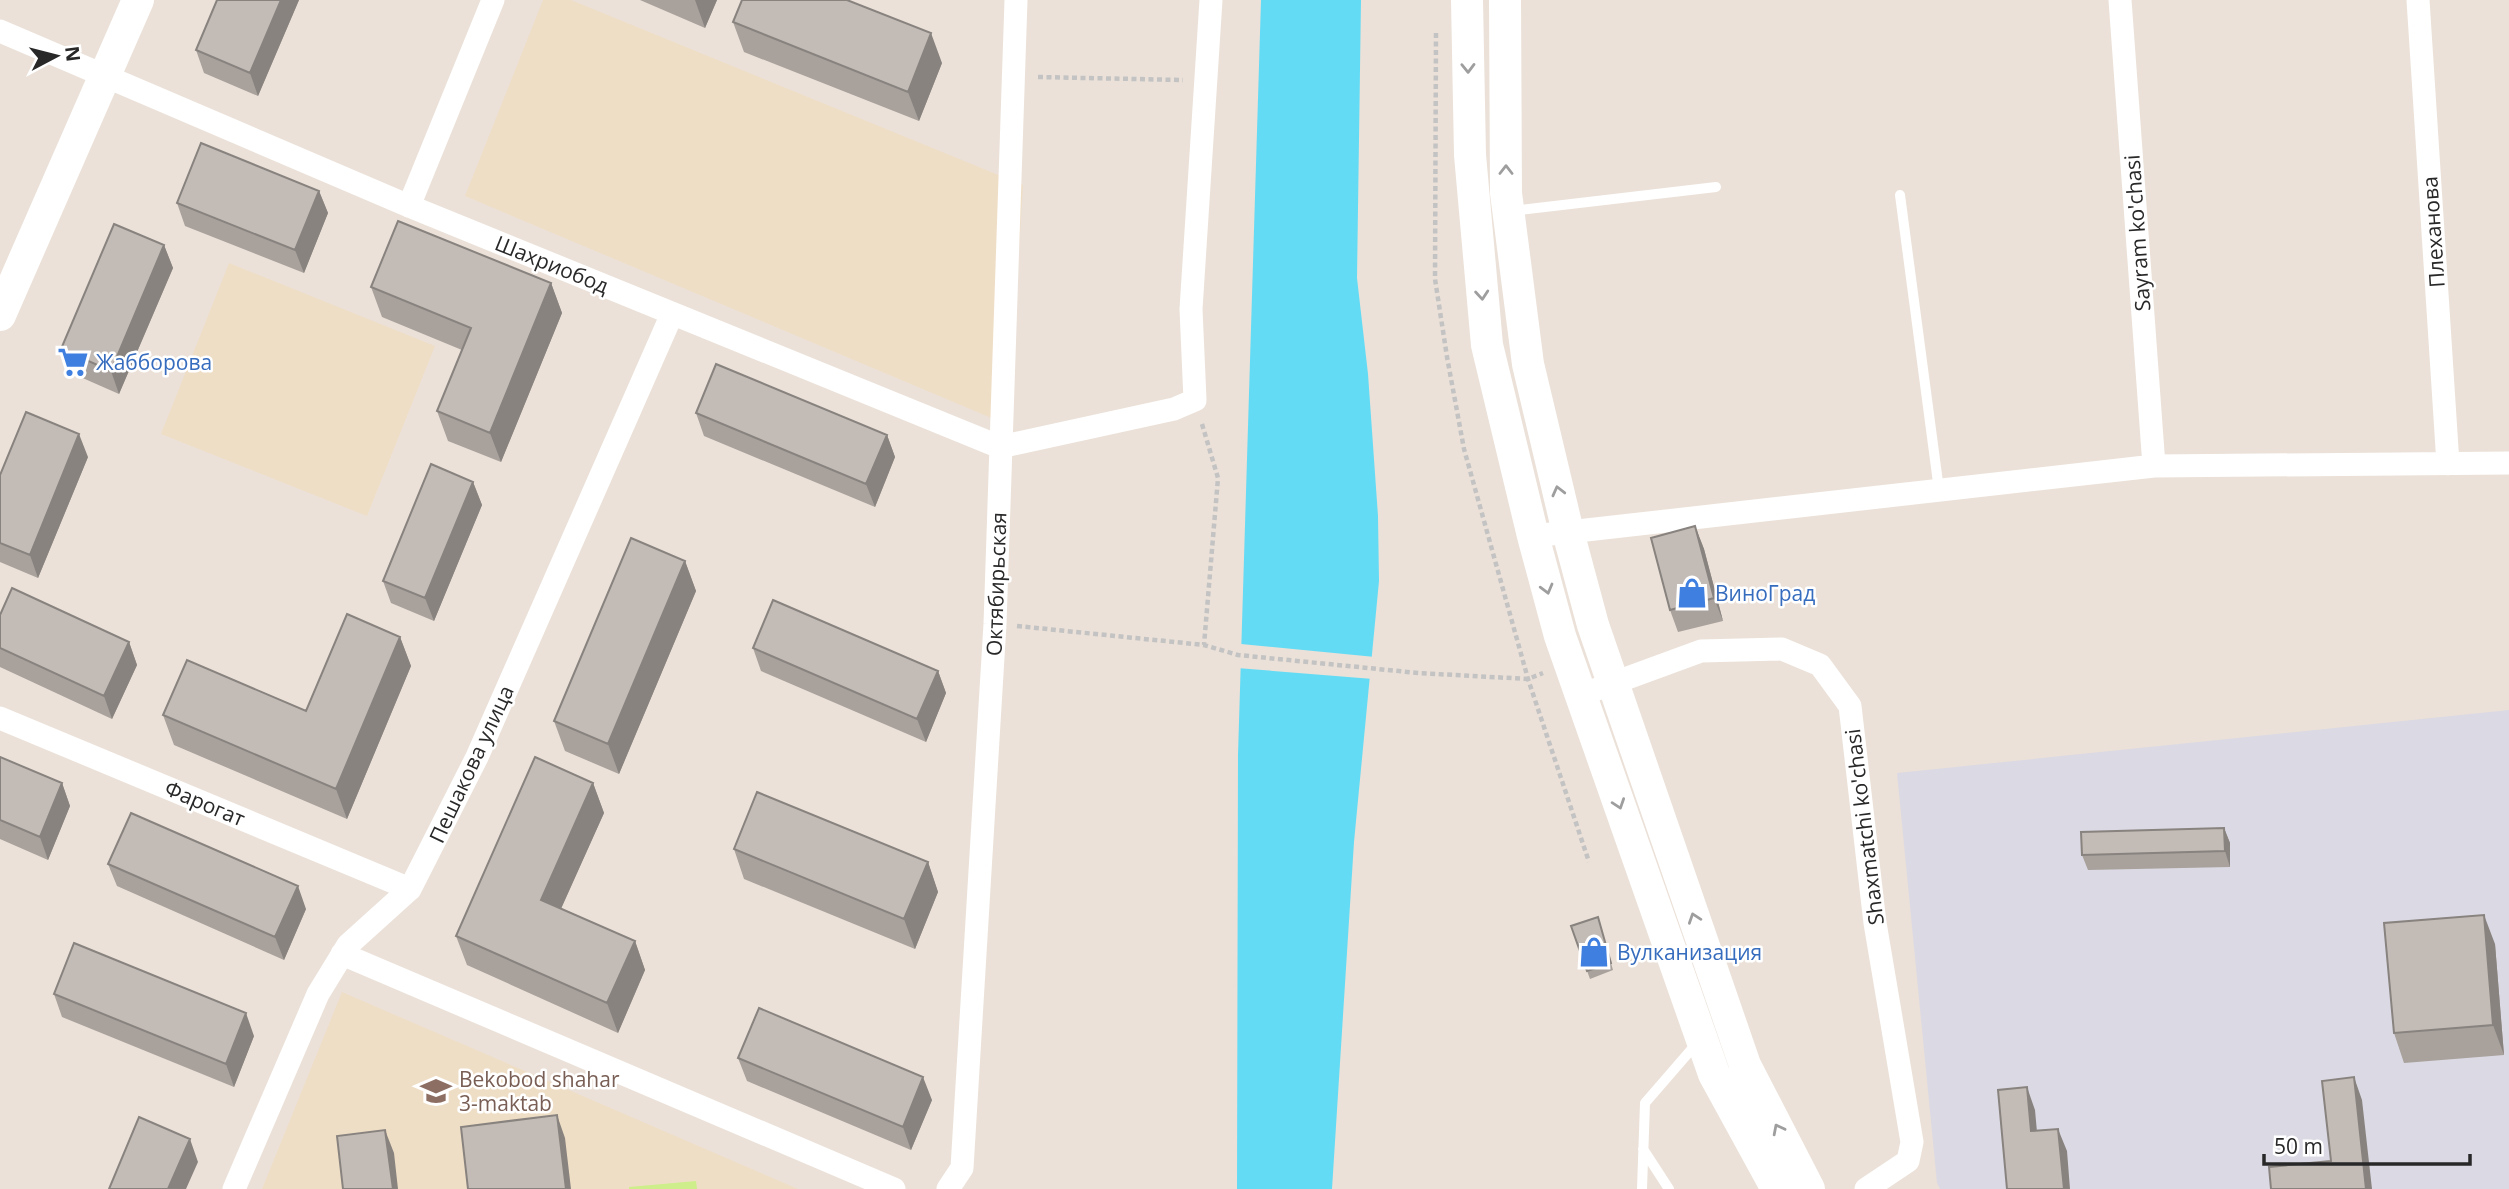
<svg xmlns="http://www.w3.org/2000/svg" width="2509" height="1189" viewBox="0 0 2509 1189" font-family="'Open Sans',sans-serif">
<rect width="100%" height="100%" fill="#ebe1d8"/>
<!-- industrial -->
<path fill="#dbd9e3" d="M2509,710V1189H1940L1937,1183L1897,773Z"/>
<!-- education -->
<path fill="#efdec6" d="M543,0H571L1023,185L1008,425L465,196Z
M229,263L435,346L367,516L161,434Z
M342,992L798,1189H262Z"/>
<!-- pitch -->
<path fill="#cdee8b" d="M696,1181L697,1189H629V1187Z"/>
<!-- water -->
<path fill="#63dbf5" d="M1261,0H1361L1357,278L1368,374L1378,516L1379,581L1354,842L1332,1189H1237L1238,755Z"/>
<!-- pier -->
<path fill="#ebe1d8" d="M1241,644L1375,657L1373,679L1237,668Z"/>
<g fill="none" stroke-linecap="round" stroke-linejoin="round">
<!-- path -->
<path stroke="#c3c3c3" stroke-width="4.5" stroke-dasharray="5 3.5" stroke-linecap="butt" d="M1436,33L1435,279L1447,357L1464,449L1528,679L1589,862
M1038,77L1183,80
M1202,424L1218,478L1204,645
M1017,626L1204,645L1238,655L1418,673L1528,679L1543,673"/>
<!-- lane -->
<path stroke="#fff" stroke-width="10" d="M1900,195L1939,490
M1511,211L1716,187
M1643,1149L1669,1189
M1642,1189L1645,1103L1697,1043"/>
<!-- street -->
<path stroke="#fff" stroke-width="23" d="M2120,0L2154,466
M2418,0L2448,464
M0,31L409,206L1000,447L1174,409L1195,400L1191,309L1211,0
M409,206L493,0
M1533,536L2154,466L2509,463
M1581,695L1701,651L1782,649L1820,665L1850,706L1875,923L1912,1142L1908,1161L1866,1189
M0,718L410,889
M342,954L894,1189
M234,1189L318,994L348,945L410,889L477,757L672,314
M948,1189L962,1168L995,624L1016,0"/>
<!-- secondary -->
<path stroke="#fff" stroke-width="32" d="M1467,0L1470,155L1487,345L1533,536L1560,636L1714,1074L1777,1189
M1505,0L1506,193L1528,364L1568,532L1593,625L1745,1065L1809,1189
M0,315L138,0"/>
</g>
<!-- wall -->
<path fill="#a8a19c" d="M217,0H299L258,96L204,73L196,50Z
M640,0H717L705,28Z
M733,22L942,63L919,121L744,52Z
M319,191L328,213L304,273L185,226L177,203Z
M164,245L173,268L119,394L69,372L61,349Z
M551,283L562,313L501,462L448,441L437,411L462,350L382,317L371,287Z
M696,413L887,435L895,457L875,507L704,436Z
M88,457L38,578L0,562V475Z
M473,482L482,505L434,621L391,603L383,581Z
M1695,526L1704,549L1723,621L1678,632L1670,610Z
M685,561L696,591L619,774L565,751L554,721Z
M0,615L129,642L137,665L112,719L0,667Z
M400,637L411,666L347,819L174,745L163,715L306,711Z
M753,648L938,671L946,693L926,742L761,671Z
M0,757L62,783L70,806L48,860L0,839Z
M593,783L604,813L561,908L635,941L645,970L618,1033L467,965L456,936Z
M2224,828L2230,843V867L2088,870L2082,855Z
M734,849L928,862L938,892L915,949L744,879Z
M108,864L306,909L284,960L117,886Z
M1598,917L1613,970L1590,979L1571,926Z
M2495,944L2504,1055L2404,1063L2394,1033Z
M54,994L254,1036L234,1087L62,1017Z
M738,1058L932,1100L911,1150L747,1081Z"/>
<!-- shaded-wall -->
<path fill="#88837f" d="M281,0H299L258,96L250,73Z
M695,0H717L705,28Z
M931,33L942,63L919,121L908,92Z
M319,191L328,213L304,273L295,250Z
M164,245L173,268L119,394L111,371Z
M551,283L562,313L501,462L490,433Z
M79,434L88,457L38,578L30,555Z
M887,435L895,457L875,507L866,484Z
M473,482L482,505L434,621L425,598Z
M1695,526L1704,549L1723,621L1714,598Z
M685,561L696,591L619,774L608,744Z
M400,637L411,666L347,819L336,789Z
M129,642L137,665L112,719L104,696Z
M938,671L946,693L926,742L917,719Z
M62,783L70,806L48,860L40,837Z
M593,783L604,813L552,929L541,900Z
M2224,828L2230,843V867L2225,851Z
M928,862L938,892L915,949L904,919Z
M298,886L306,909L284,960L275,937Z
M2484,915L2495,944L2504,1055L2493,1025Z
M635,941L645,970L618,1033L607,1003Z
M246,1013L254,1036L234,1087L226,1064Z
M923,1077L932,1100L911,1150L903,1127Z
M2354,1077L2362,1100L2372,1189H2366Z
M2027,1087L2035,1110L2039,1154L2031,1131Z
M557,1115L565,1138L571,1189H566Z
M2058,1129L2067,1151L2070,1189H2064Z
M385,1130L394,1153L398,1189H393Z
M190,1139L198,1162L186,1189H168Z"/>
<!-- building -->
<path fill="#c3bbb5" stroke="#88837f" stroke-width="2" d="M217,0H281L250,73L196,50Z
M742,0H847L931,33L908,92L733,22Z
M201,143L319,191L295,250L177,203Z
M398,221L551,283L490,433L437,411L471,328L371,287Z
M114,224L164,245L111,371L61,349Z
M716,364L887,435L866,484L696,413Z
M26,412L79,434L30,555L0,543V475Z
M431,464L473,482L425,598L383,581Z
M1695,526L1714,598L1670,610L1651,538Z
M631,538L685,561L608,744L554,721Z
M12,588L129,642L104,696L0,648V615Z
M773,600L938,671L917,719L753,648Z
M347,614L400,637L336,789L163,715L187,660L306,711Z
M0,757L62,783L40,837L0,820Z
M535,757L593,783L541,900L635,941L607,1003L456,936Z
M757,792L928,862L904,919L734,849Z
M131,813L298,886L275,937L108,864Z
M2224,828L2225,851L2082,855L2081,832Z
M2484,915L2493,1025L2394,1033L2384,923Z
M1598,917L1611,963L1587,971L1571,926Z
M74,943L246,1013L226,1064L54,994Z
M759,1008L923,1077L903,1127L738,1058Z
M2354,1077L2366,1189H2271L2269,1167L2331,1161L2322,1081Z
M2027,1087L2031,1131L2058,1129L2064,1189H2007L1998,1090Z
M557,1115L566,1189H468L461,1127Z
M139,1117L190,1139L168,1189H109Z
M385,1130L393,1189H343L337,1136Z"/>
<!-- one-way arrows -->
<defs><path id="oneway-chevron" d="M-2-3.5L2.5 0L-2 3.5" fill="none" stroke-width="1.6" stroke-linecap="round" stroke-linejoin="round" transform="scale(1.75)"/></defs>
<g stroke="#9e9e9e">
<use href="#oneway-chevron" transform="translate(1468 68) rotate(89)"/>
<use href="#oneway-chevron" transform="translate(1506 170) rotate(-90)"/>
<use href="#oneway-chevron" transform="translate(1482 295) rotate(85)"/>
<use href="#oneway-chevron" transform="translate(1558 491) rotate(-104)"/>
<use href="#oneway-chevron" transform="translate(1547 589) rotate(75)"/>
<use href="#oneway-chevron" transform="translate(1619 804) rotate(71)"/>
<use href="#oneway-chevron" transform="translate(1694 918) rotate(-109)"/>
<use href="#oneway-chevron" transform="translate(1778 1129) rotate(-117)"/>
</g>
<!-- icons -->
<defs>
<g id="supermarket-bare" transform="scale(2.415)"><path d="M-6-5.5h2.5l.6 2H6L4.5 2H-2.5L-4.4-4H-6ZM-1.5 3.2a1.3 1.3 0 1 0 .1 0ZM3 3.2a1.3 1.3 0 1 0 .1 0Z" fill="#3f7fe0" stroke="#fff" stroke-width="2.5" paint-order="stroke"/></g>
<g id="shop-bare" transform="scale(2.415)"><path d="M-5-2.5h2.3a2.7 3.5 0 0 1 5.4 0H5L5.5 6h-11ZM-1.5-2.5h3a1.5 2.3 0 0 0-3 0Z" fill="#3f7fe0" stroke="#fff" stroke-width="2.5" paint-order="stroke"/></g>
<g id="school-bare" transform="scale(2.415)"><path d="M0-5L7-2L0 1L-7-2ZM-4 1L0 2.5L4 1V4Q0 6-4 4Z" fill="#8d6e63" stroke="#fff" stroke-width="2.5" paint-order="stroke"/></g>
</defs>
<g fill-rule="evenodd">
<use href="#supermarket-bare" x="73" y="362"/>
<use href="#shop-bare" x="1692" y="593"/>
<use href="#shop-bare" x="1594" y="952"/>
<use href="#school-bare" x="436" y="1091"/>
</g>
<g text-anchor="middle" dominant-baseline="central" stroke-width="5" stroke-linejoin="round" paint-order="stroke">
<!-- street labels -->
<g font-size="21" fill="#282828" stroke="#fff">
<text transform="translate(2433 232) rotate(-94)">Плеханова</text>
<text transform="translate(2137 233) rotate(-94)">Sayram ko'chasi</text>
<text transform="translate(552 264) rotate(22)">Шахриобод</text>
<text transform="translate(996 584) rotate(-88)">Октябирьская</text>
<text transform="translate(471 764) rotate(-65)">Пешакова улица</text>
<text transform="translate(205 803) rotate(23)">Фарогат</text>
<text transform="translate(1864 827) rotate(-97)">Shaxmatchi ko'chasi</text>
</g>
<!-- shop labels -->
<g font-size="21" fill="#366cbe" stroke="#fff" text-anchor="start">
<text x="96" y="362">Жабборова</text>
<text x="1715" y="593">ВиноГрад</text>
<text x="1617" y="952">Вулканизация</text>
</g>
<!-- education labels -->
<g font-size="21" fill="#785e54" stroke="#fff" text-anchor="start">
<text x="459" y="1079">Bekobod shahar<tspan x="459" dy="24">3-maktab</tspan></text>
</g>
</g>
<!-- north arrow -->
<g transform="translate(56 56) rotate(83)" stroke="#ffffff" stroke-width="5" paint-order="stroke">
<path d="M0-5L12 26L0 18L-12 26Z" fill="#282828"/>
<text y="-10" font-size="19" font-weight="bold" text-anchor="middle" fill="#282828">N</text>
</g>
<!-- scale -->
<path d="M2264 1154v10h206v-10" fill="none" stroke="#282828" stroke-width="3.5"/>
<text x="2274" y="1154" font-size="21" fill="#282828" stroke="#ffffff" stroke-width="5" paint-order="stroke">50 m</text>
</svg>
